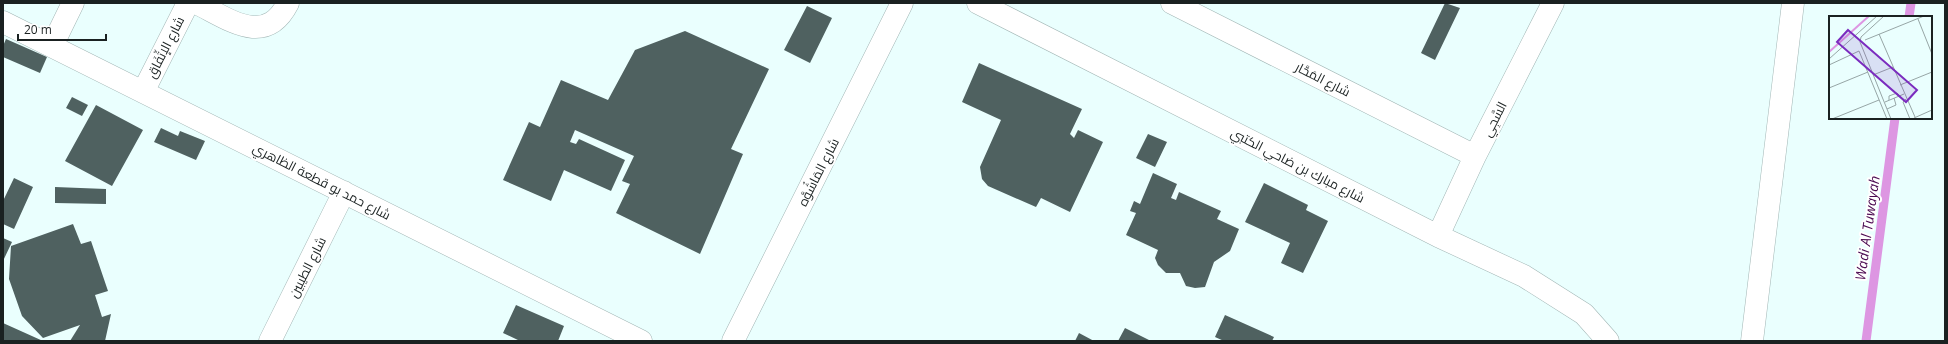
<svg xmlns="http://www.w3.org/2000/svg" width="1948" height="344" viewBox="0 0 1948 344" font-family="'Open Sans',Cairo,sans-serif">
<rect width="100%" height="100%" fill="#eafffe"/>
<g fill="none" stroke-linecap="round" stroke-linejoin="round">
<!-- stream -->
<path stroke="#dd96e2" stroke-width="9" d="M1909,17L1911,3
M1866,341L1895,118"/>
</g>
<!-- building -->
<path fill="#4f6160" d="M1445,3L1460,8L1435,60L1421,53Z
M807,6L832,18L810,63L784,50Z
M685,31L769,69L731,149L743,154L700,254L616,213L630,184L622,181L634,156L575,130L570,142L576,144L579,139L625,160L611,191L564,170L551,201L503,180L529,122L540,127L561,80L608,100L635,50Z
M6,39L47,57L40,73L3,57V46Z
M979,63L1082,109L1070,134L1074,138L1078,130L1103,142L1070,212L1041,198L1036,207L988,186L982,179L980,167L1001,120L962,102Z
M72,97L88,105L82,116L66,108Z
M96,105L143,130L112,186L65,161Z
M161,128L178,136L180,131L205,141L196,160L154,142Z
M1148,134L1167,142L1155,167L1136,158Z
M1153,173L1177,184L1171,198L1176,200L1179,192L1221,211L1217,219L1239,229L1230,251L1214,262L1205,287L1195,288L1186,286L1180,273H1166L1158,265L1155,258L1158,250L1126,235L1136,213L1130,211L1134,201L1140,204Z
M14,178L33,187L14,229L3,224V201Z
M1264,183L1308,205L1306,210L1328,221L1303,273L1281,263L1290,243L1245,222Z
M55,187L106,189V204L55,203Z
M73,224L81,244L91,241L108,291L95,295L102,317L111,314L105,341H70L80,325L43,338L22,316L9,279L11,246Z
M3,238L12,242L3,261Z
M516,305L564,326L558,341H520L503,333Z
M1225,315L1274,337L1272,341H1224L1215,337Z
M3,323L43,341H3Z
M1125,328L1151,341H1118Z
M1079,333L1094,341H1075Z"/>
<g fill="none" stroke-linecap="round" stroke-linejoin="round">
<!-- minor casing -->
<g stroke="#a2b6b5" stroke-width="23">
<path id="minor" d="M196,3C229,19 265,48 288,3
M978,3L1438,236L1524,276L1584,314L1608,341
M1172,3L1475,156
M3,22L641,341
M52,46L73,3
M143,92L188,3
M1438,236L1475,156L1553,3
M270,341L344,192
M733,341L902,3
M1752,341L1793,3"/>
</g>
<!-- minor -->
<use href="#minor" stroke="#fff" stroke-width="22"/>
</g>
<g text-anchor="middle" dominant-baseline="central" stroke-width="4" stroke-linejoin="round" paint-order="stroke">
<!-- street labels -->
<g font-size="13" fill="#1a2121" stroke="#fff">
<text transform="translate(165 47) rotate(-63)">شارع الإتِّفَاق</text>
<text transform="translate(1323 79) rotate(27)">شارع المَحَّار</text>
<text transform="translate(1494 119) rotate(-63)">السَّجِي</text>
<text transform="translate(1298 165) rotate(27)">شارع مبارك بن ضاحي الكتبي</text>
<text transform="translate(818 172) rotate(-63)">شارع المَاشُوَّه</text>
<text transform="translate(322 181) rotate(27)">شارع حمد بو قطعة الظاهري</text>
<text transform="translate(307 267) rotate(-63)">شارع الطيبين</text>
</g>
<!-- water labels -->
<g font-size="14" font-style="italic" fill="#4b0a51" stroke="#fff">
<text transform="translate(1867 228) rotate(-82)">Wadi Al Tuwayah</text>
</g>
</g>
<!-- overview -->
<g transform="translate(1829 16)">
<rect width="103" height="103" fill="#eafffe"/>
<path fill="none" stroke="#dd96e2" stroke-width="2" d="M0,36L40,0"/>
<path fill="none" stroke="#97a6a6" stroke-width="1" d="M55,0L32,21L31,26L62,103M89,3L103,38M50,18L86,101M36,24L95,0M30,35L58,103M0,43L48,0M0,49L30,35M44,59L64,51M71,69L103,56M0,72L39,56M77,83L74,86L81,103M60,84V80L68,77L71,80M56,86L75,78M58,93L67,89L65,82M85,102L103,94M3,103L50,84"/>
<path fill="#7b2cbf" fill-opacity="0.15" stroke="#7b2cbf" stroke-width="2" d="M19,14L88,74L77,86L8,26Z"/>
<rect width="103" height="103" fill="none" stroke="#1a2121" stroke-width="2"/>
</g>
<!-- border -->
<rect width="1948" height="344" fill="none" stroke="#1a2121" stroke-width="8"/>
<!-- scale -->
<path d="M18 34v6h88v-6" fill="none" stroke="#1a2121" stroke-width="2"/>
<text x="24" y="34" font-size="12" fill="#1a2121" stroke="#ffffff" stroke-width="3" paint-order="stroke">20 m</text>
</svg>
